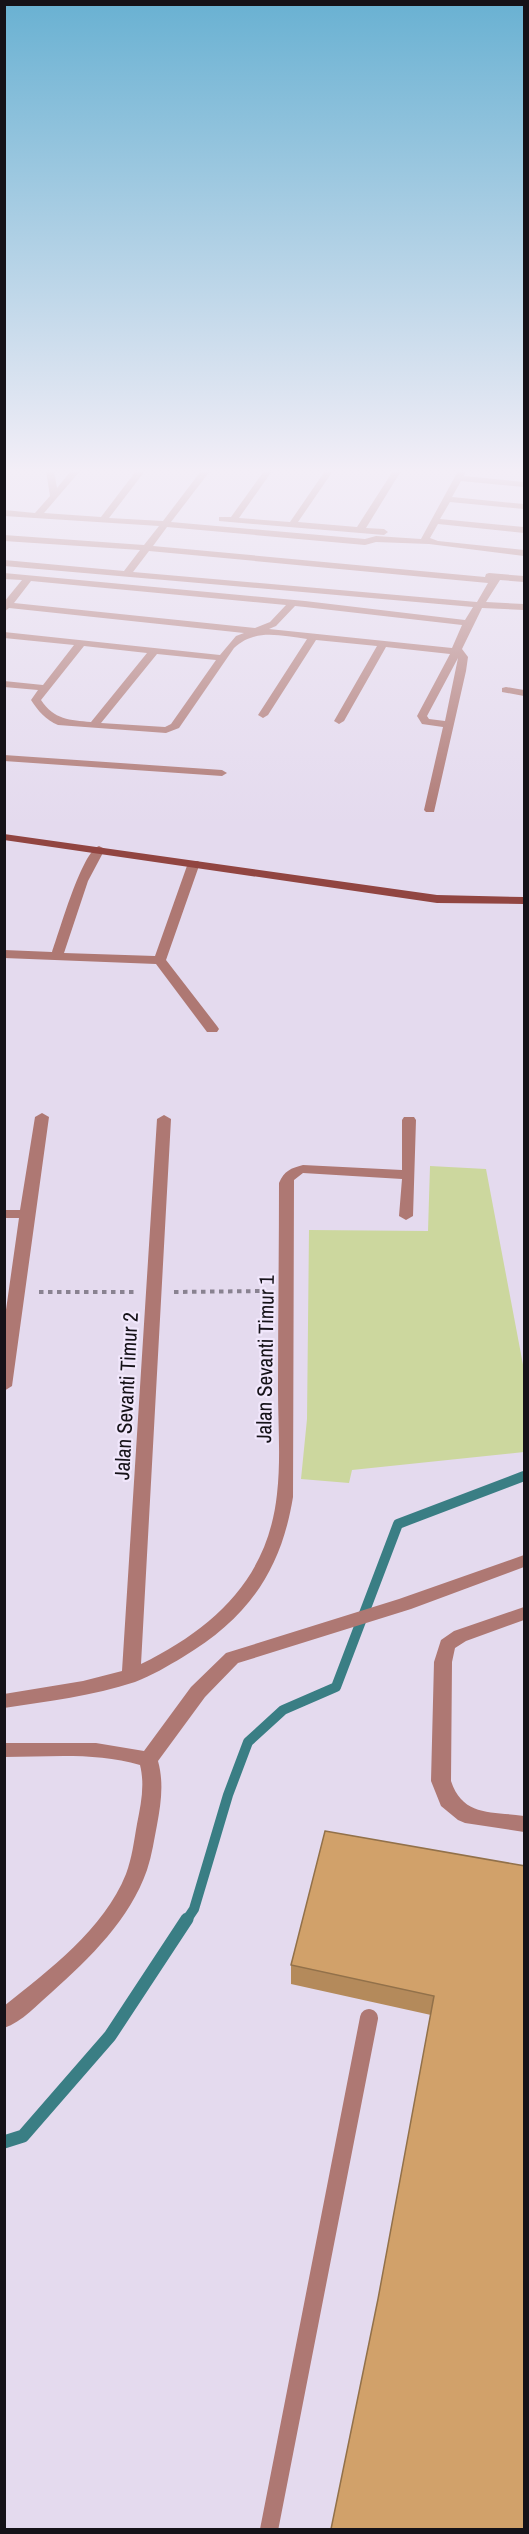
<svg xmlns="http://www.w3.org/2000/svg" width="529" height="2534" viewBox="0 0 529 2534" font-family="'Archivo Narrow',sans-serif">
<rect width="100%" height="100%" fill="#e4daee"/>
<!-- green -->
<path fill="#ccd79e" d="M430,1166L486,1169L524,1370V1452L352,1470L349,1483L301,1479L307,1419L309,1230L428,1231Z"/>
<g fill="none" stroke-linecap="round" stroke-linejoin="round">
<!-- stream-far1 -->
<path stroke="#3a7e84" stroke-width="10" d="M186,1921L194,1909L228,1795L248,1742L283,1710L336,1687L398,1524L524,1476"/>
<!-- stream -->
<path stroke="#3a7e84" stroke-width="13" d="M4,2142L23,2136L110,2036L187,1919"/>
<!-- path -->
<path stroke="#898290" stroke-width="4" stroke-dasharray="4.5 4.5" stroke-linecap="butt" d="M39,1292H134
M174,1292L266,1291"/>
<!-- lane -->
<path stroke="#ae7873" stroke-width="18" d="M269,2530L369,2018"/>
<!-- street -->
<path fill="#ae7873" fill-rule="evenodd" d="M46,471H54L57,488L71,471H80L44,513L101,517L136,471H145L109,518L163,521L201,471H210L171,522L365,539L376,536L421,539L458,471H466L464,476L524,482V487L461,481L452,497L524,504V509L450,502L440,519L524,527V533L438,524L430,538L438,541L524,550V556L429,544L376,542L365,545L167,527L153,546L485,577L486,574L489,573L524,576V582L500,580L486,602L524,604V610L482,608L462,649L468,657L466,671L434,812H426L424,810L443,727L422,724L417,716L450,654L386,647L344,721L339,724L334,721L377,646L316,640L268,715L263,718L258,715L307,639C281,636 255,628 234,648L179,728L166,733L58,725C46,720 38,711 31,700L38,690L4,687V681L43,685L74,645L4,638V632L220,655L236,636L244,633L9,608L4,612V602L22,580L4,579V573L305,601L465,620L473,607L4,566V560L124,571L140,550L4,541V535L144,545L159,526L4,516V510L35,513L50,496ZM149,551L488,583L477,602L133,572ZM31,581L286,605L270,622L255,628L14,603ZM295,606L305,607L462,625L452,648L269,629L276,626ZM84,646L147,653L91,722C70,720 54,720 41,700ZM157,654L216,660L171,724L165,727L101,723ZM458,658L445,721L429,719L427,716Z
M264,471H272L239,518L290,522L325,471H333L298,522L357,527L393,471H401L366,528L384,529L388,532L384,535L219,521V517H231Z
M506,687L524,690V696L502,692V688Z
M4,755L222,770L227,773L222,776L4,761Z
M99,846L105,849L88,881L64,953L155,956L188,863L190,861H198L200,863L166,960L217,1026L219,1029L217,1032H207L156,964L4,958V950L52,952C59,933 82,851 99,846Z
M42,1113L49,1117L12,1386L4,1391V1324L19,1218H4V1210H20L35,1117Z
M164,1115L171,1119L141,1664C214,1628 268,1579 277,1494C281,1459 278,1424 278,1389C278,1320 279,1252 279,1183C284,1171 291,1168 303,1165L402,1170V1120L404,1117H414L416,1120L413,1216L406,1220L399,1216L402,1179L303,1173L294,1180L293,1497C281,1571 248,1618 183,1657C168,1666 151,1676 135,1682C93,1696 48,1701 4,1708V1694L83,1681L122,1671L157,1119Z
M524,1555V1567L411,1609L238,1663L205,1697L158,1761C164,1783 161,1803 157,1825C154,1840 152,1855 147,1870C130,1919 90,1958 52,1992C38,2004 22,2022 4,2028V2006C49,1970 104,1929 126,1874C132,1858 134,1841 137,1824C141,1804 145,1785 140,1765C96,1752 49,1757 4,1757V1743H96L144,1751L191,1687L226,1653L399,1599Z
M524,1607V1620L466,1641L455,1648L452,1662L451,1781C463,1817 491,1811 524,1816V1832L465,1823L458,1820L441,1806L431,1781L434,1662L441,1640L454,1631Z"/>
<!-- secondary -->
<path fill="#914541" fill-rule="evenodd" d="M4,834L437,895L524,897V904L437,903L4,840Z"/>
</g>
<!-- wall -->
<path fill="#b48a5b" d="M525,1866L378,2299L431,2015L291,1984V1965Z"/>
<!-- building -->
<path fill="#d1a16a" stroke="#92714a" stroke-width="1.5" d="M325,1831L525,1866V2529H331L378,2299L434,1996L291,1965Z"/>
<!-- sky -->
<linearGradient id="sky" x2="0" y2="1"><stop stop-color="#69b1d2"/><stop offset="0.57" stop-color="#f3eef7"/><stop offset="1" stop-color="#f3eef7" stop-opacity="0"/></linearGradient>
<rect width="529" height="826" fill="url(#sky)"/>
<g text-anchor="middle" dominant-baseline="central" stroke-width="4.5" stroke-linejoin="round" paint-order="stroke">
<!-- street labels -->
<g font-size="21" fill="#151218" stroke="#f1e7fc">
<text transform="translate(265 1359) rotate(-89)">Jalan Sevanti Timur 1</text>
<text transform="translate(126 1396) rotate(-87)">Jalan Sevanti Timur 2</text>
</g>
</g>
<!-- border -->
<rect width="529" height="2534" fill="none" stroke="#151218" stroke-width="12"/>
</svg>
